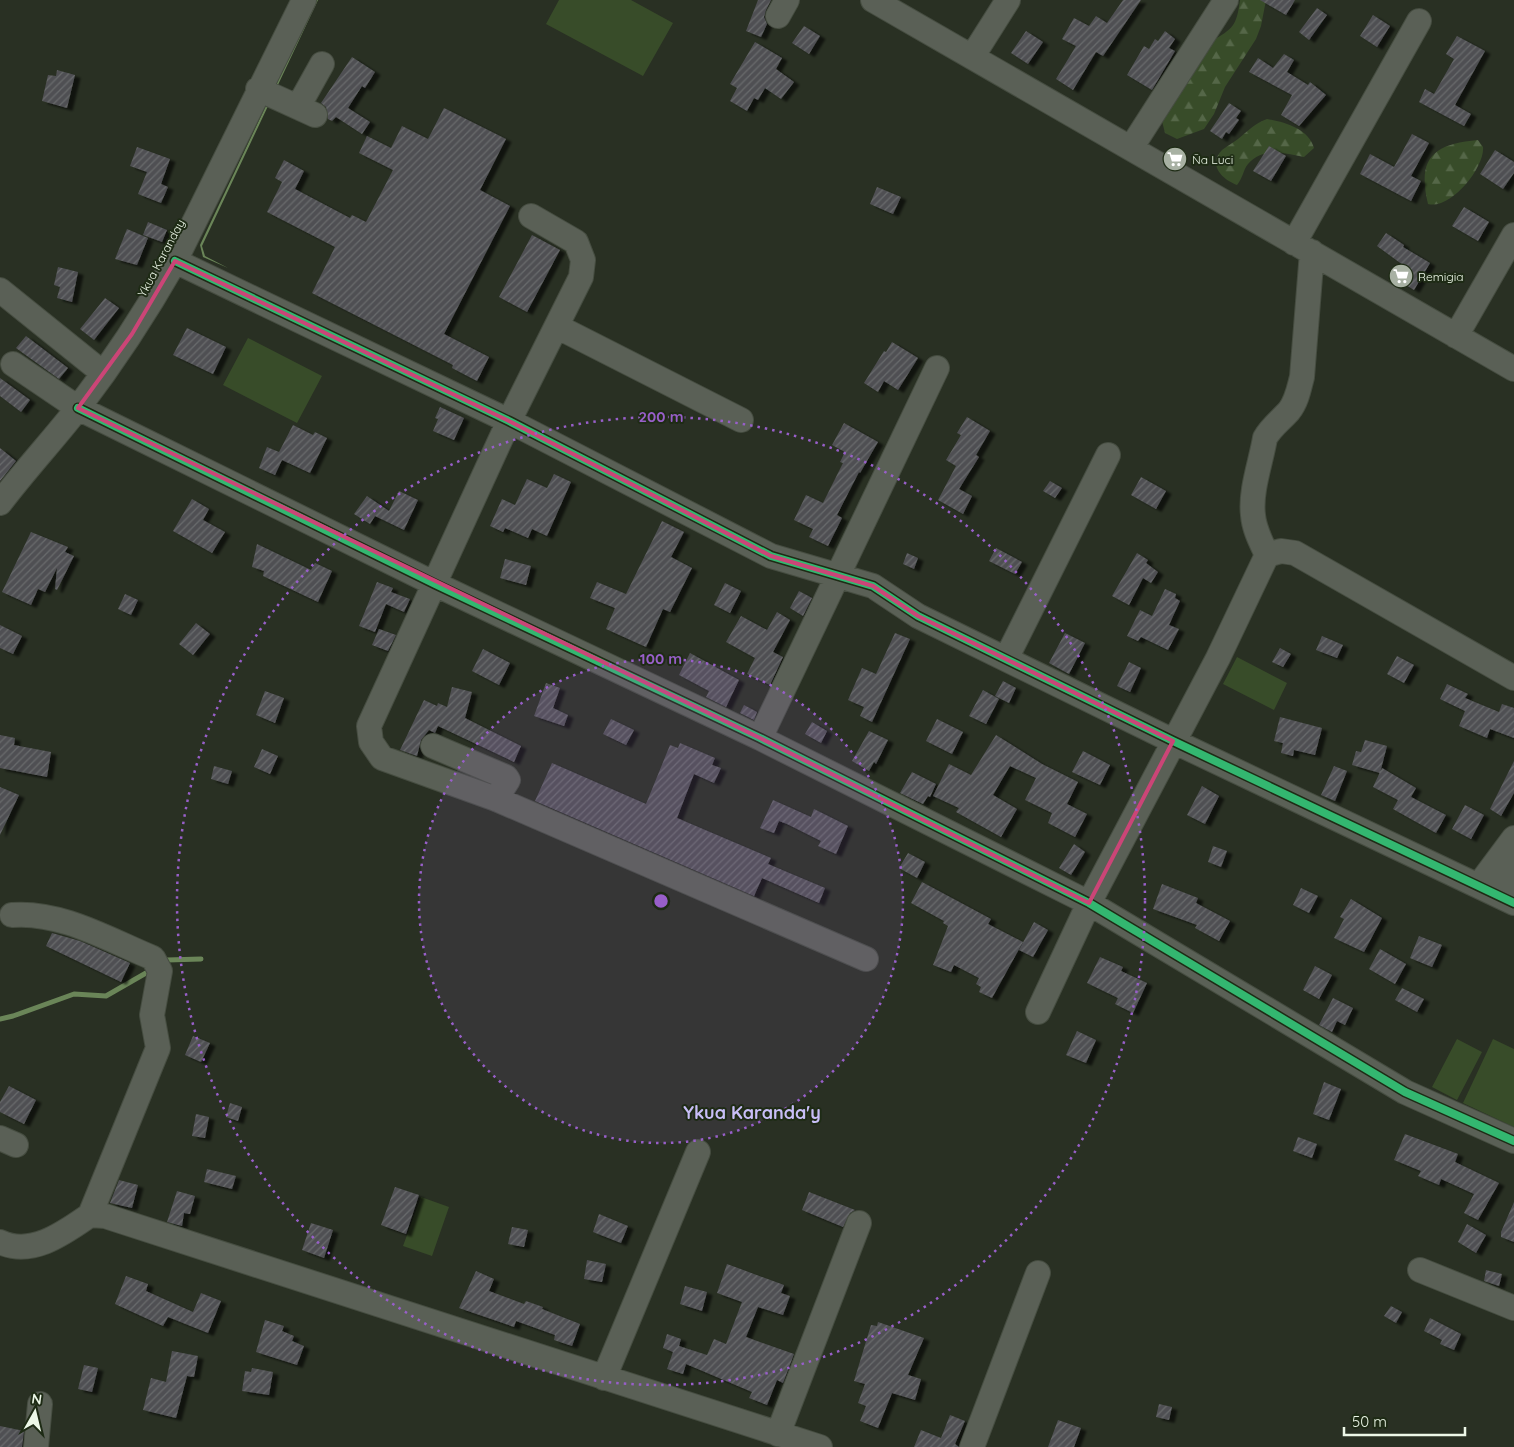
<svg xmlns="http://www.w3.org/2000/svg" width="1514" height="1447" viewBox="0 0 1514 1447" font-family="Quicksand,sans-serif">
<defs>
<pattern id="forest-firs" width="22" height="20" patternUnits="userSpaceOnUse" patternTransform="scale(1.25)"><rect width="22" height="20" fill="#384c29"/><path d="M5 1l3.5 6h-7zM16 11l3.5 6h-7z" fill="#556748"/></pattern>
<pattern id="building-hatch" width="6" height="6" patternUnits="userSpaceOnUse" patternTransform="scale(1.25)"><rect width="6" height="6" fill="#4f5053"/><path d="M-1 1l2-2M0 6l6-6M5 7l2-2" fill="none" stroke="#696a6c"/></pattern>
<filter id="shadow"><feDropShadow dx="5.5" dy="3" stdDeviation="1" flood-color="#0009"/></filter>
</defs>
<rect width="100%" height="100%" fill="#293023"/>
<!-- forest -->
<path fill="url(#forest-firs)" d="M1240,0H1266L1261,26L1256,39L1225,87L1214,114L1204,129L1177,139L1165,133L1162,121L1215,39C1235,28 1237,22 1240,0Z
M1267,119C1285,122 1309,129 1314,148L1304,157C1285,154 1263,146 1248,164C1243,170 1243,178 1237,185C1223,180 1207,165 1222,150C1227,146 1233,143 1238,139C1248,131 1255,123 1267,119Z
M1478,140L1483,147C1485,167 1451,210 1428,204C1417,158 1433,144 1478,140Z"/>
<!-- park -->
<path fill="#384c29" d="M559,0H631L673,23L643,76L546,24Z
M248,338L322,376L297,423L223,385Z
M1237,657L1287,683L1274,710L1223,684Z
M1457,1039L1482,1052L1457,1100L1432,1087Z
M1493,1039L1514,1049V1127L1463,1103Z
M421,1197L449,1207L432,1256L403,1246Z"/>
<!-- water -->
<path fill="#6a8558" d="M316,0H318L202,246L205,256L228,268L203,257L200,245Z"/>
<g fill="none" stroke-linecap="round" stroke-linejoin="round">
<!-- stream -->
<path stroke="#6a8558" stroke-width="5" d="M162,963L167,960L201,959
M0,1019L13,1016L74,994L106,996L153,969"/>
</g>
<!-- building -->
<path fill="url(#building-hatch)" filter="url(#shadow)" d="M758,0H771L766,10L764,17L767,24L761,37L746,31Z
M1123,0H1141L1103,56L1096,52L1073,90L1056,79L1076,46L1062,39L1074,18L1089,26L1096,16L1107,23Z
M1260,0H1295L1286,15Z
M1317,8L1327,15L1309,40L1299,32Z
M1373,15L1390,26L1377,47L1360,36Z
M804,26L820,36L809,54L792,43Z
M1026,31L1043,42L1028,64L1011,53Z
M1165,31L1175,39L1169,48L1175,51L1152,90L1127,75L1144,46L1149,49L1155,39L1158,41Z
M1457,36L1485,51L1455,105L1471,114L1464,126L1419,102L1425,89L1434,94L1454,59L1446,54Z
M755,42L782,58L776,69L794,82L781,99L765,88L758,100L754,98L747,111L730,101L737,88L730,84Z
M1284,54L1294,60L1287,72L1308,85L1310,82L1326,95L1299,126L1281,115L1292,95L1249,72L1258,58L1273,68Z
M352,57L375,72L365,88L362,86L348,108L370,122L362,134L336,117L332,121L328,119L326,107L321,103Z
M57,70L75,75L67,108L42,101L48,75L56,76Z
M1229,103L1241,111L1236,118L1239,120L1229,134L1226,132L1222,139L1210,131Z
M444,108L506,139L480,190L510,206L444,334L489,357L477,381L452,368L453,365L312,293L335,247L267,212L282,182L275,178L284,160L304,171L295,189L350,218L352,215L366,222L393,170L359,153L367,136L391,148L402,126L428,139Z
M1412,134L1429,143L1411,176L1421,181L1411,201L1360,174L1370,154L1394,167Z
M1269,146L1286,156L1271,181L1253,171Z
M137,147L170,159L161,184L168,187L161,203L138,194L147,172L130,166Z
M1495,150L1514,162V173L1503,189L1480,174Z
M877,187L901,197L893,214L870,204Z
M1464,207L1489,222L1478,241L1452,226Z
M148,222L167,230L162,242L143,235Z
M127,229L148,238L137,265L115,259Z
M1386,233L1404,245L1403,247L1430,263L1414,290L1395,278L1403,265L1377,246Z
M532,235L560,250L527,312L499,297Z
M58,267L78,272L72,302L57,298L60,287L54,285Z
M105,298L119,308L94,340L80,329Z
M187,328L226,347L213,374L173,355Z
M26,336L68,368L59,379L16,348Z
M892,342L918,358L898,390L884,381L878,392L864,383L884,351L886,352Z
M0,378L30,400L21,412L0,396Z
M440,407L464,418L454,440L433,431L438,419L435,418Z
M967,417L990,431L976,455L979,457L959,489L972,496L963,514L938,500L956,466L946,460L961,435L957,433Z
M844,423L878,442L860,473L859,472L837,515L842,518L828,546L809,537L813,529L794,520L806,495L823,503L843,463L840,462L845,452L832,445Z
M293,425L313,435L315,432L327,438L310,473L282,460L275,475L259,468L267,447L279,452Z
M0,448L16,461L0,481Z
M554,474L571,482L547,536L532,529L528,538L505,528L503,532L490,526L502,499L515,505L527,479L547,488Z
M1141,477L1166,491L1156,509L1131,495Z
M1050,481L1062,488L1055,498L1043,491Z
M399,491L418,500L404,530L375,516L370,524L354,514L367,496L389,511Z
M192,499L209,509L203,520L225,532L212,553L173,531Z
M662,521L684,532L671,557L692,568L670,612L663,609L646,647L606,629L615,608L590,598L597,582L626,594Z
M31,532L68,547L65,552L74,556L57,590L55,589L57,568L45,592L38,589L31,605L2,592Z
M257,544L311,570L315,563L332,571L318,602L263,576L264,571L252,567Z
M996,548L1022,562L1015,574L989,561Z
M907,553L918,558L914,569L903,564Z
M1137,553L1148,560L1146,563L1158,572L1151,583L1143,578L1129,605L1112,596Z
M505,559L531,566L526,585L500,578Z
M377,582L393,588L391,592L410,599L404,612L386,604L375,632L359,626Z
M725,583L741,591L730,613L714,605Z
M1165,589L1176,594L1175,598L1180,601L1169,625L1179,629L1168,650L1141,637L1138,641L1127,636L1140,610L1152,616Z
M799,591L812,598L803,616L790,608Z
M125,594L138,600L131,615L118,609Z
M777,612L790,620L773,652L783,657L770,685L747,674L755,658L726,642L741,616L767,630Z
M196,623L210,634L193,655L179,644Z
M0,625L22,636L13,654L0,648Z
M379,629L396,635L388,651L372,645Z
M895,633L910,639L872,722L860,716L864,707L848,700L862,668L876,674Z
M1065,633L1085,643L1069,674L1049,663Z
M1322,636L1343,645L1337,658L1316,650Z
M1280,648L1291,654L1283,667L1272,662Z
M483,649L510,663L499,685L472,671Z
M690,653L739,680L726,707L706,697L709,691L679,675Z
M1397,656L1414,665L1404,683L1387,674Z
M1129,662L1141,668L1130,692L1117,686Z
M1003,681L1016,688L1009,703L995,696Z
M546,683L560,688L553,708L568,715L564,726L534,716Z
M1447,684L1468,694L1465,698L1499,712L1502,704L1514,708V738L1490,729L1487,738L1459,726L1465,711L1440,699Z
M452,687L472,692L465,718L521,746L514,762L438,726L435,733L429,730L421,740L417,756L400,750L424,700L437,706L438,703L447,707Z
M983,690L999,699L986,724L969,716Z
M265,691L284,698L275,723L256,715Z
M744,705L757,712L754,720L740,713Z
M1280,717L1322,728L1315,755L1294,750L1293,756L1281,753L1283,743L1274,741Z
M611,719L634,730L626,745L603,734Z
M937,719L963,732L952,754L926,741Z
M812,722L827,731L821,743L805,734Z
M869,731L888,740L876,764L874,762L869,771L852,761Z
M0,735L15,738L14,745L51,752L47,777L0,768Z
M996,735L1042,764L1078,782L1067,804L1087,814L1075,837L1048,823L1052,813L1025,800L1036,778L1010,766L993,795L1017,809L1001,837L956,812L959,808L933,796L949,764L971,775Z
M1365,740L1387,746L1380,773L1352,765L1356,751L1361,752Z
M680,743L715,758L712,765L721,768L714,783L694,774L677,818L771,858L768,864L825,888L819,903L762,878L754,896L535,801L552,763L646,804L670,745L678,748Z
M262,749L278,756L270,774L254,767Z
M1083,751L1110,765L1100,785L1072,772Z
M1514,761V793L1501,816L1490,809Z
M214,766L232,771L228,784L211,779Z
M1334,766L1347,771L1335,801L1321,795Z
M1382,768L1416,788L1411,797L1446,815L1436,833L1393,809L1398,800L1373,787Z
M912,772L936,784L930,797L928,796L923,804L900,793Z
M1202,786L1219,796L1205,824L1187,815Z
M0,787L19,795L0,835Z
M773,800L811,817L814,809L848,826L836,854L818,846L821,841L787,824L779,821L774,833L760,828Z
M1465,805L1484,815L1471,839L1452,829Z
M1074,844L1085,852L1071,875L1059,868Z
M1213,846L1227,851L1221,867L1208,862Z
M908,853L925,862L917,878L899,868Z
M922,882L991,919L988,924L1023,942L992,998L979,992L981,987L976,984L979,978L954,965L951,972L933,965L948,926L943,923L944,921L911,903Z
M1162,884L1198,898L1196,903L1230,921L1219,941L1195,928L1197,925L1153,909Z
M1301,888L1318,896L1309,913L1293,905Z
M1351,899L1382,918L1364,952L1334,938L1344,919L1340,917Z
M1034,922L1048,930L1033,957L1019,950Z
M52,933L80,941L130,963L121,982L46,946Z
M1419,936L1442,945L1432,967L1410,958Z
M1380,949L1406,964L1395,984L1369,969Z
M1100,957L1123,967L1121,971L1147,983L1133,1013L1115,1004L1118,998L1087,983Z
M1315,966L1332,975L1319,999L1303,990Z
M1402,988L1424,999L1417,1012L1395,1000Z
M1333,998L1353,1008L1345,1025L1337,1021L1332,1032L1319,1025Z
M1077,1031L1096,1040L1086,1063L1066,1055Z
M193,1036L210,1043L201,1062L185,1055Z
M1324,1082L1341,1089L1329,1120L1313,1114Z
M9,1086L36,1100L24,1124L0,1112V1102Z
M230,1103L242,1107L238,1121L226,1117Z
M196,1114L209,1117L205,1138L192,1136Z
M1405,1134L1458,1154L1455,1162L1499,1183L1478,1220L1464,1213L1474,1194L1441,1179L1439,1185L1418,1176L1421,1171L1394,1160Z
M1298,1137L1317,1144L1312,1158L1293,1151Z
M207,1169L236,1176L232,1189L204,1182Z
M119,1180L138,1185L132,1208L110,1203Z
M395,1187L419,1195L406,1234L381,1225Z
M177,1191L195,1196L190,1214L184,1213L182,1226L167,1222Z
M809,1192L827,1199L855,1210L850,1213L843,1227L802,1210Z
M1514,1202V1242L1501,1237V1232Z
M599,1214L628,1226L621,1243L593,1232Z
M311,1223L333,1230L324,1258L302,1250Z
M1467,1224L1486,1235L1476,1253L1458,1242Z
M512,1227L528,1230L524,1247L508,1244Z
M587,1260L606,1264L602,1282L584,1279Z
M727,1264L784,1285L781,1293L790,1296L783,1315L758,1307L746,1337L794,1354L783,1383L777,1380L767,1405L749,1398L752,1392L686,1364L683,1374L667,1369L673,1352L663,1348L667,1334L681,1339L679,1346L707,1355L714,1339L726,1344L742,1302L717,1293Z
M1486,1270L1502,1274L1499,1286L1484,1281Z
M476,1271L494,1279L489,1291L524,1304L526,1301L543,1307L542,1309L580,1324L572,1346L554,1340L555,1335L516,1321L514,1327L459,1308Z
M126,1276L148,1284L146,1291L193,1312L201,1293L221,1301L208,1333L168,1317L163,1326L115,1304Z
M685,1286L707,1292L702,1311L680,1304Z
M1391,1306L1402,1312L1396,1323L1384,1316Z
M1430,1318L1461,1334L1454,1350L1440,1344L1442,1340L1424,1331Z
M265,1320L284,1326L282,1331L294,1336L292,1341L304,1346L297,1365L256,1352Z
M878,1322L924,1338L908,1375L921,1379L915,1400L892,1393L878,1428L860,1421L866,1406L858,1403L865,1384L854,1381L871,1325L877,1326Z
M172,1351L198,1356L194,1377L187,1376L176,1418L143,1410L151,1378L166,1382Z
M84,1365L98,1368L92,1392L78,1389Z
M252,1368L273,1372L269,1395L242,1391L245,1371L251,1372Z
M1159,1404L1172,1407L1169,1420L1156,1417Z
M950,1415L965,1421L955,1444L959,1447H914L921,1430L941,1438Z
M1058,1420L1081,1428L1074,1447H1048Z
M0,1426L24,1431L22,1447H0Z"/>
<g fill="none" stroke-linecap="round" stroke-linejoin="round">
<!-- minor casing -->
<g stroke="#464d41" stroke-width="26">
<path id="minor" d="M873,0L1514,369
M778,16L787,0
M972,57L1008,0
M258,89L315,115
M298,107L322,64
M1131,148L1226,0
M531,216L576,242L583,260L581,277L509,421L369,726L371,742L382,758L496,799L866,959
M1294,243L1419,21
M175,261L509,421L771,556L873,586L918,616L1173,741L1514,903
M0,290L103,373
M558,327L741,420
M1456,336L1514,235
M13,364L78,408L435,584L760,738L1089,903L1405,1092L1514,1141
M0,503C25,470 53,440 78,408C114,361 146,312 175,261L304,0
M1267,555C1261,542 1254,529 1253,515C1250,491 1261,462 1265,438C1271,427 1281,420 1289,411C1297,401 1299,388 1302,377L1312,252
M1006,659L1108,455
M760,738L937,368
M433,746L506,777L508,780L496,799
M1479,885L1514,838
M1504,898L1514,857
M12,915C61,911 109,940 153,958L160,971L152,1015L158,1048L90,1215
M1038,1012L1089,903L1218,658L1267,555L1281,551L1295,553L1514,678
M0,1138L16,1145
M0,1242C32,1257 64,1233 90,1215L105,1216L820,1447
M1420,1270L1514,1308
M604,1378L698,1152
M778,1434L859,1223
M36,1447L40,1404
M972,1447L1038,1273"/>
</g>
<!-- minor -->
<use href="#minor" stroke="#5a6056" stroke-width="24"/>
<!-- cycleway casing -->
<g stroke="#1e2b15" stroke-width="11">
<path id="cycleway" d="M175,261L509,421L771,556L873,586L918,616L1173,741L1514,903
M78,408L435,584L760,738L1089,903L1405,1092L1514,1141"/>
</g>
<!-- cycleway -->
<use href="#cycleway" stroke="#33b770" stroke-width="8"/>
</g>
<!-- marked area -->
<path fill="none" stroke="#cb4577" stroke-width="4" stroke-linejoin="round" d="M175,261L509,421L771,556L873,586L918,616L1173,741L1089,903L760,738L78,408L132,334Z"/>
<!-- distance rings -->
<circle cx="661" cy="901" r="242" fill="#985fc9" fill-opacity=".12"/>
<g fill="none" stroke="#985fc9" stroke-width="2.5" stroke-dasharray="2.5 5">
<circle cx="661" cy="901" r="242"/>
<circle cx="661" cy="901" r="484"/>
</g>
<!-- icons -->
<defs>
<g id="supermarket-disc" transform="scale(1.25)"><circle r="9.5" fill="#a8b1a3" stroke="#1e2b15"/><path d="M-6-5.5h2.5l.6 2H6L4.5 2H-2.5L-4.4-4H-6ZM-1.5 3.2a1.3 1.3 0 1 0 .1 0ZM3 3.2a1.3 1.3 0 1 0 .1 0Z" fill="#fff"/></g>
</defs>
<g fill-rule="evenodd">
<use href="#supermarket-disc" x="1175" y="159"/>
<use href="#supermarket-disc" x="1401" y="276"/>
</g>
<g text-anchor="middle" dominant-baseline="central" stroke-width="4" stroke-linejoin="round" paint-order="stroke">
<!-- poi labels -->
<g font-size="12" fill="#edf7e8" stroke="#1e2b15" text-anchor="start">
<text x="1192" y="159">Ña Luci</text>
<text x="1418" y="276">Remigia</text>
</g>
<!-- street labels -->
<g font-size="12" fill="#edf7e8" stroke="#1e2b15">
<text transform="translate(161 258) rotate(-62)">Ykua Karanday</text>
</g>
<!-- district labels -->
<g font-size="18" font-weight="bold" fill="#c8bef7" stroke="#1e2b15">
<text x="752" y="1112">Ykua Karanda'y</text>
</g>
</g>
<circle cx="661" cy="901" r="8" fill="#985fc9" stroke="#1e2b15" stroke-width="2.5"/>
<g font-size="15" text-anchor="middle" font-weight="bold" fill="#985fc9" stroke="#1e2b15" stroke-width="4" stroke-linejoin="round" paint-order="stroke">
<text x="661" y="422">200 m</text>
<text x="661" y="664">100 m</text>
</g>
<!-- north arrow -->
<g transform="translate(35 1412) rotate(8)" stroke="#1e2b15" stroke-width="4" paint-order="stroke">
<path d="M0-4L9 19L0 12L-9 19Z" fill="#edf7e8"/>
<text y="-8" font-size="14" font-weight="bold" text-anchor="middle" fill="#edf7e8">N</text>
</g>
<!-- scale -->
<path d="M1344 1427v8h121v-8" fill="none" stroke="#edf7e8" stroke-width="2.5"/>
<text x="1352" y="1427" font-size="15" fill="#edf7e8" stroke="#1e2b15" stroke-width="4" paint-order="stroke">50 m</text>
</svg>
